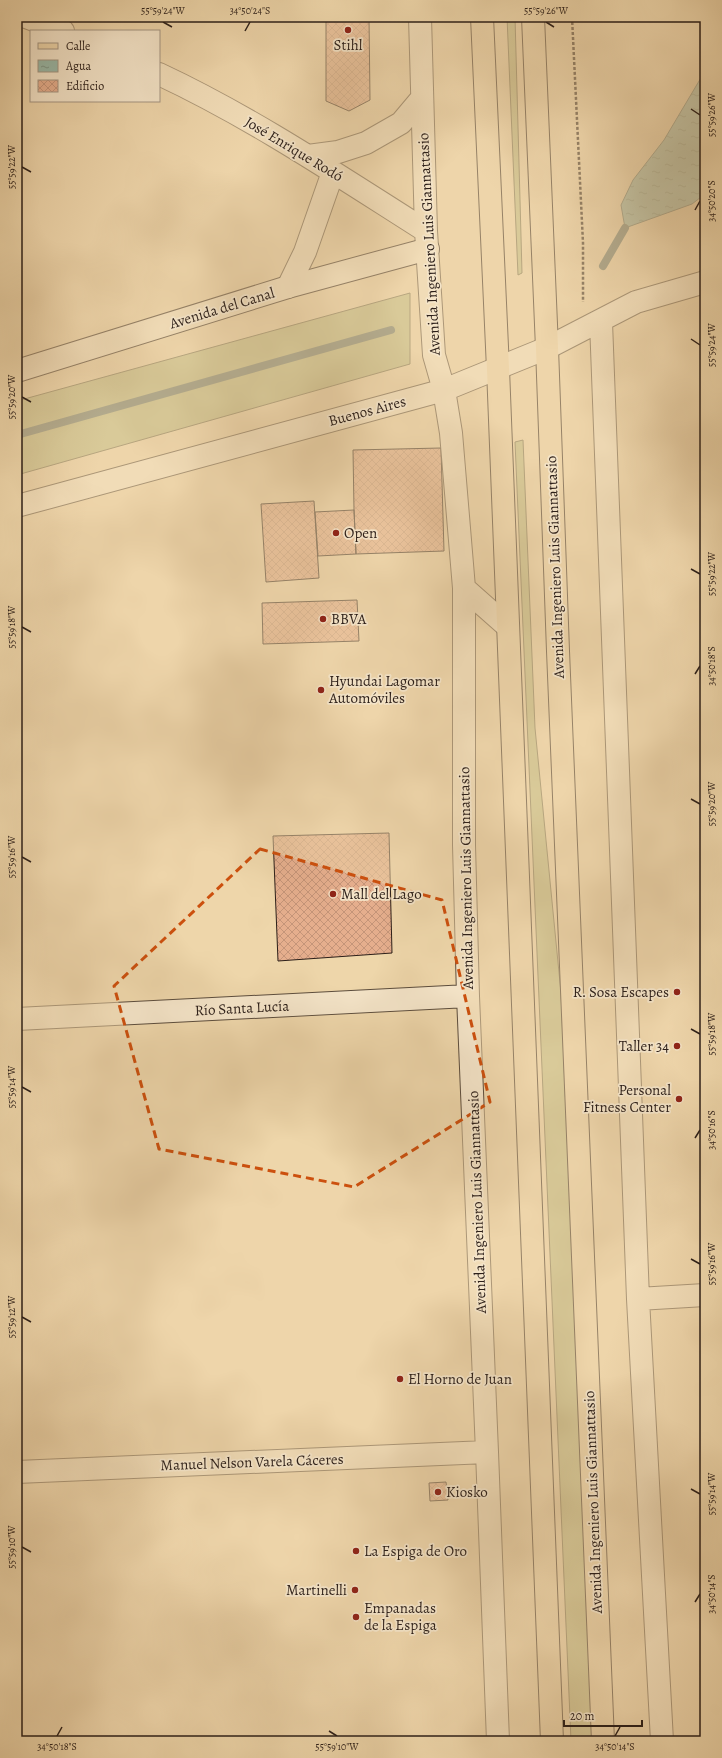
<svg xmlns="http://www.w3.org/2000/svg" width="722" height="1758" viewBox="0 0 722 1758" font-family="Alegreya,serif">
<defs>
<pattern id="water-ripples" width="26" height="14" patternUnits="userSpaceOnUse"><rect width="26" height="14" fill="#99b9a8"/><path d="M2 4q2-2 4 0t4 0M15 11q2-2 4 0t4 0" fill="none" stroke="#7d9688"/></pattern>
<pattern id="building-cross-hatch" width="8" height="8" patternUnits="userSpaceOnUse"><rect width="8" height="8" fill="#e5ae8d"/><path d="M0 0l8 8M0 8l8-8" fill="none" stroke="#c59579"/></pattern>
</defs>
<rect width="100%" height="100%" fill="#eed6aa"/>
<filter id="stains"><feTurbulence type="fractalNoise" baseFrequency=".005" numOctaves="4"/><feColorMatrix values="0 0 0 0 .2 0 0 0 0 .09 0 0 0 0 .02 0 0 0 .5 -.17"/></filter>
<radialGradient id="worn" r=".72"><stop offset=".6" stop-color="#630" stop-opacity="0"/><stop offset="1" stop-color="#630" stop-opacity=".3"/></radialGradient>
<!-- grass -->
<path fill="#bfbc85" stroke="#766e4f" d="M507,17H515L522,273L518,275Z
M410,293V364L17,475V401Z
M523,440L535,728L561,993L593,1741H571L515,442Z"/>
<!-- water -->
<path fill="url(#water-ripples)" stroke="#6d7b6f" d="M705,71V194L692,204L625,228L621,205L633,180L664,140Z"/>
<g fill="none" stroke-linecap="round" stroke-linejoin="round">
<!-- stream -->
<path stroke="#6d7b6f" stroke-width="8" d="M603,266L625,228
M17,435L391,330"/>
</g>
<!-- building -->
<path fill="url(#building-cross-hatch)" stroke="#2c1f19" d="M326,17H369L370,100L349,111L326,101Z
M441,448L444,551L356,554L354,510L353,450Z
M314,501L319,578L266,582L261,504Z
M354,510L356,554L318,556L315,512Z
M357,600L359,641L263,644L262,603Z
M389,833L392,953L278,961L273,836Z
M446,1482L448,1500L430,1501L429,1483Z"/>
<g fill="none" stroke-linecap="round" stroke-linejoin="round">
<!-- street casing -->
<g stroke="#5c4d3d" stroke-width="24">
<path id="street" d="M26,17L63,31
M420,17L426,231L434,355L444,390L451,433L464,588V845L468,996L487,1452L498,1741
M159,74C253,118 339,176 426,231
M308,156L338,152L366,143L401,123L422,98
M288,287L305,252L333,172
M601,322L638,1299L662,1741
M17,506L444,390L547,348L636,302L705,282
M464,588L507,626
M17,1019L468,996
M638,1299L705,1295
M17,1472L487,1452"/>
</g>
<!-- secondary casing -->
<g stroke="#2c1f19" stroke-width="24">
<path id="secondary" d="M17,371L288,287L428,249"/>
</g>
<!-- primary casing -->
<g stroke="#2c1f19" stroke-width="24">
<path id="primary" d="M482,17L498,369L552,1741
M533,17L547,348L558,651L603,1741"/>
</g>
<!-- path -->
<path stroke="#2c1f19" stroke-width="2.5" stroke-dasharray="3 2" stroke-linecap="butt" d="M572,17L583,243V302"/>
<!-- street -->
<use href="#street" stroke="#f4e4c8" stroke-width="22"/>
<!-- secondary -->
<use href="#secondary" stroke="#f4e4c8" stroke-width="22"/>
<!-- primary -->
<use href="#primary" stroke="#eed6aa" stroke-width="22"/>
</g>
<!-- marked area -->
<path d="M0 0H722V1758H0ZM260,849L442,900L490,1102L354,1187L159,1149L114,986Z" fill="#eed6aa" fill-opacity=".55" fill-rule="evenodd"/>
<path fill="none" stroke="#cc500e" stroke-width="3" stroke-dasharray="8 5" stroke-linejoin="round" d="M260,849L442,900L490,1102L354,1187L159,1149L114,986Z"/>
<!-- ticks -->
<path fill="none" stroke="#2c1f19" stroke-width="1.5" d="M163,22L172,27M546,22L554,27M245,31L250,22M691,109L700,115M22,167L31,172M695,210L700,201M691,339L700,345M22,397L31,402M691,569L700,574M22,627L31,632M695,674L700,666M691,799L700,804M22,857L31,862M691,1029L700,1034M22,1087L31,1092M695,1138L700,1130M691,1259L700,1264M22,1317L31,1322M691,1489L700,1494M22,1547L31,1552M695,1602L700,1594M329,1731L337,1736M57,1736L62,1727M615,1736L620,1727"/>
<!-- markers -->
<g fill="#8f2418" stroke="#f4e4c8" stroke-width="1.5">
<circle cx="348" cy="30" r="4"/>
<circle cx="336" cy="533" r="4"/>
<circle cx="323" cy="619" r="4"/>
<circle cx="321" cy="690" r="4"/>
<circle cx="333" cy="894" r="4"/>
<circle cx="677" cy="992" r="4"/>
<circle cx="677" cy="1046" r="4"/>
<circle cx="679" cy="1099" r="4"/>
<circle cx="400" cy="1379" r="4"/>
<circle cx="438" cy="1492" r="4"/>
<circle cx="356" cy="1551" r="4"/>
<circle cx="355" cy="1590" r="4"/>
<circle cx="356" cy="1617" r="4"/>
</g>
<g text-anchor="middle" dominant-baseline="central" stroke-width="3.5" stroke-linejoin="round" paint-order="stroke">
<!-- poi labels -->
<g font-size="15" fill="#2c1f19" stroke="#f4e4c8" text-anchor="start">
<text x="348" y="45" text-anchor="middle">Stihl</text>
<text x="344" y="533">Open</text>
<text x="331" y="619">BBVA</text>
<text x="329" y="681">Hyundai Lagomar<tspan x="329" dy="17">Automóviles</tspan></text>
<text x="341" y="894">Mall del Lago</text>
<text x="669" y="992" text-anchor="end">R. Sosa Escapes</text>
<text x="669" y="1046" text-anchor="end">Taller 34</text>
<text x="671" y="1090" text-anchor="end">Personal<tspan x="671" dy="17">Fitness Center</tspan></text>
<text x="408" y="1379">El Horno de Juan</text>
<text x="446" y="1492">Kiosko</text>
<text x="364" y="1551">La Espiga de Oro</text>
<text x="347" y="1590" text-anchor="end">Martinelli</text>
<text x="364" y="1608">Empanadas<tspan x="364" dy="17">de la Espiga</tspan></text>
</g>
<!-- street labels -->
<g font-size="15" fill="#2c1f19" stroke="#f4e4c8">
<text transform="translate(294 149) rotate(31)">José Enrique Rodó</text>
<text transform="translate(429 244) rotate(-93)">Avenida Ingeniero Luis Giannattasio</text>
<text transform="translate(222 308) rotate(-17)">Avenida del Canal</text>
<text transform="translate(367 411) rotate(-15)">Buenos Aires</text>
<text transform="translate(555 567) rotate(-92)">Avenida Ingeniero Luis Giannattasio</text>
<text transform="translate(466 878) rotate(-91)">Avenida Ingeniero Luis Giannattasio</text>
<text transform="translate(242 1008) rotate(-3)">Río Santa Lucía</text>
<text transform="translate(477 1202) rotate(-92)">Avenida Ingeniero Luis Giannattasio</text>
<text transform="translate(252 1462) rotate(-2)">Manuel Nelson Varela Cáceres</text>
<text transform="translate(593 1502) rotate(-92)">Avenida Ingeniero Luis Giannattasio</text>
</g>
</g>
<!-- margin -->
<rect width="722" height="1758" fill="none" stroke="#eed6aa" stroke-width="44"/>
<!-- legend -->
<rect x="30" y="30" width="130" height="72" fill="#f4e4c8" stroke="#a49582"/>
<rect x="38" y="43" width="20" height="6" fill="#eed6aa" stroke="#a49582"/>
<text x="66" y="50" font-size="12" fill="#2c1f19">Calle</text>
<rect x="38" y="60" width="20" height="12" fill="url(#water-ripples)" stroke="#a49582"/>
<text x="66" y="70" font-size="12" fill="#2c1f19">Agua</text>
<rect x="38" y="80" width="20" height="12" fill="url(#building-cross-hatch)" stroke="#a49582"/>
<text x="66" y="90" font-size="12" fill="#2c1f19">Edificio</text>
<!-- scale -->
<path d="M564 1720v6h78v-6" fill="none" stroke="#2c1f19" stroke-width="2"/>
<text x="570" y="1720" font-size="12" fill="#2c1f19" stroke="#f4e4c8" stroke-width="3" paint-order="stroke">20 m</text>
<rect x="22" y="22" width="678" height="1714" fill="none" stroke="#2c1f19" stroke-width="1.5"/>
<g font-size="10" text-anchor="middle" fill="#2c1f19">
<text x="163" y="14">55°59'24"W</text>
<text x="250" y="14">34°50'24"S</text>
<text x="546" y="14">55°59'26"W</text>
<text transform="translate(711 115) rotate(-90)" y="4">55°59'26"W</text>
<text transform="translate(11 167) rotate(-90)" y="4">55°59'22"W</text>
<text transform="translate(711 201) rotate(-90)" y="4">34°50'20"S</text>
<text transform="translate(711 345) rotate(-90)" y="4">55°59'24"W</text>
<text transform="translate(11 397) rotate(-90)" y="4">55°59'20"W</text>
<text transform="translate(711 574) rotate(-90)" y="4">55°59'22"W</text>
<text transform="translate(11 627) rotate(-90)" y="4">55°59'18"W</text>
<text transform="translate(711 666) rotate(-90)" y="4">34°50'18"S</text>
<text transform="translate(711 804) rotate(-90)" y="4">55°59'20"W</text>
<text transform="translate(11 857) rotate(-90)" y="4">55°59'16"W</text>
<text transform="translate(711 1034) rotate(-90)" y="4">55°59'18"W</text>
<text transform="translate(11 1087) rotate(-90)" y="4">55°59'14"W</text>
<text transform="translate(711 1130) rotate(-90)" y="4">34°50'16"S</text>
<text transform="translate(711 1264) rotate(-90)" y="4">55°59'16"W</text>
<text transform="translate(11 1317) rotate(-90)" y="4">55°59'12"W</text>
<text transform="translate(711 1494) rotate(-90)" y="4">55°59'14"W</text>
<text transform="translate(11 1547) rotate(-90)" y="4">55°59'10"W</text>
<text transform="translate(711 1594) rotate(-90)" y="4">34°50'14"S</text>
<text x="57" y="1750">34°50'18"S</text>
<text x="337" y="1750">55°59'10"W</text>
<text x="615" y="1750">34°50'14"S</text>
</g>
<rect width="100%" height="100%" filter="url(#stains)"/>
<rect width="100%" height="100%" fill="url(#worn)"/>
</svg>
